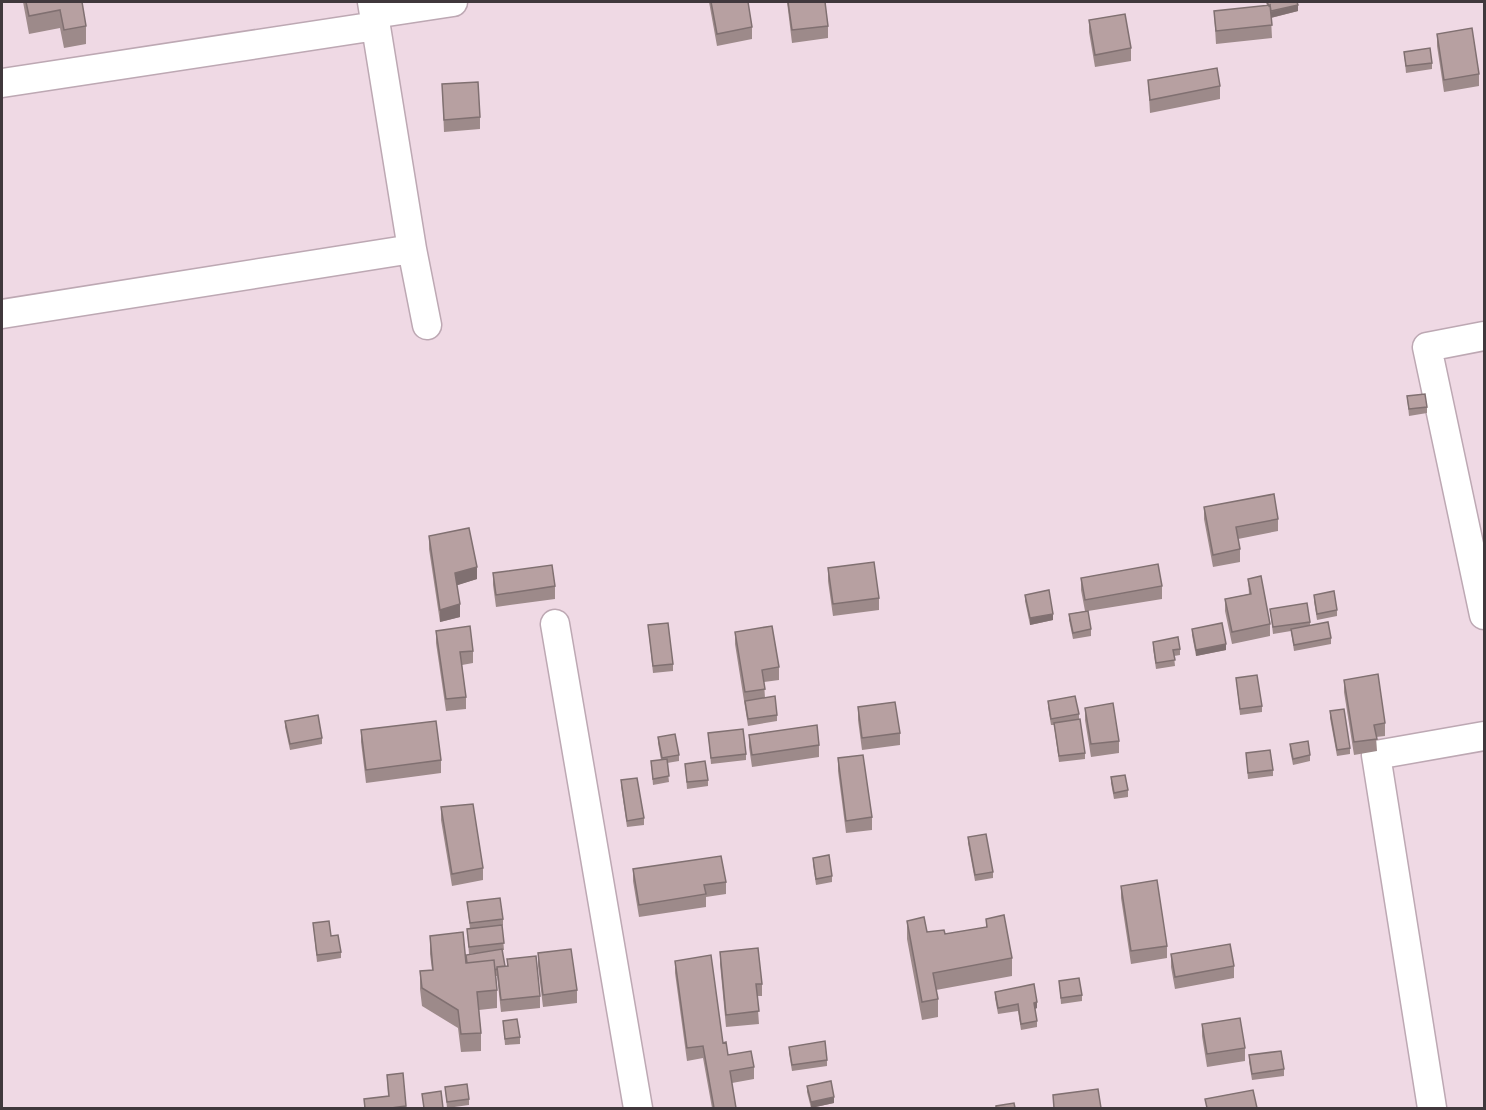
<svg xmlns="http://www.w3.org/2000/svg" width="1486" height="1110" viewBox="0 0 1486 1110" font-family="Quicksand,sans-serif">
<rect width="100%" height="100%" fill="#efd9e4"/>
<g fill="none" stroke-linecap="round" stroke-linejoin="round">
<!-- minor casing -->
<g stroke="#bda8b3" stroke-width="31">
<path id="minor" d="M374,14L453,2
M2,83L376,26
M412,249L427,325
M2,314L412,249L372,2
M1484,336L1427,347L1484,615
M555,624L638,1108
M1432,1108L1376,755L1484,736"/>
</g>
<!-- minor -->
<use href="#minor" stroke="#fff" stroke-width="28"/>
</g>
<!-- wall -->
<path fill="#9d8a8a" d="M23,2H82L86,26V44L64,48L60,28L29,34Z
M709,2H748L752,27V39L717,46Z
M787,2H825L828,26V38L792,43Z
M1266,2H1297L1298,11L1271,18L1272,38L1216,44L1214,11L1267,6Z
M1089,20L1131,48V61L1095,67L1089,32Z
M1437,34L1479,74V86L1444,92L1437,46Z
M1404,52L1432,63V69L1406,73Z
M1148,80L1220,86V99L1150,113Z
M442,84L480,117V129L444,132Z
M1407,396L1427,407V413L1409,416Z
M1204,507L1278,519V531L1238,539L1240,549V562L1213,567L1204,519Z
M429,536L477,579L457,585L460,617L440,622L429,549Z
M828,568L879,598V610L833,616L828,581Z
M493,573L555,586V599L496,607L493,585Z
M1081,578L1162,586V599L1088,611L1091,629V636L1073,639L1069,620V614L1085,611L1081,590Z
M1248,579L1270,624V636L1232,644L1225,611V599L1249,594Z
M1025,595L1053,620L1030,625L1025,601Z
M1314,595L1337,610V616L1317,620L1314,601Z
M1270,609L1310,622V625L1331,638V644L1294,651L1291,631L1273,634Z
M648,625L673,664V671L653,673Z
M1192,629L1226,650L1196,656L1192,635Z
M436,631L473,651V663L462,665L466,697V709L446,711L436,643Z
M735,632L779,667V680L764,682L765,698L777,715V721L748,726L735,644Z
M1153,642L1180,649V655L1174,656L1175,666L1156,669L1153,648Z
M1236,678L1262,706V712L1240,715Z
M1344,680L1385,723V736L1376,737L1377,751L1354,755L1344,692Z
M1048,701L1079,714V719L1085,753V759L1059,762L1054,725H1051L1048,707Z
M858,707L900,733V745L862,750L858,720Z
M1085,708L1119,741V753L1091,757L1085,720Z
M1330,711L1350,748V754L1337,756L1330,718Z
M285,721L322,738V744L290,750L285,727Z
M361,730L441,760V773L366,783L361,742Z
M708,733L746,754V760L711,764Z
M749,735L819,745V757L752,767L749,747Z
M658,737L679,755V761L667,763L669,782L653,785L651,761L661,760L658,743Z
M1290,744L1310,755V761L1293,765L1290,750Z
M1246,753L1273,770V776L1248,779Z
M838,758L872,817V830L846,833L838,771Z
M685,764L708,780V786L687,789Z
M1111,777L1128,790V797L1114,799L1111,783Z
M621,780L644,818V825L627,827L621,786Z
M441,807L483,868V880L452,886L441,820Z
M968,837L993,872V878L975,881L968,843Z
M813,858L832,876V882L816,885L813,864Z
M633,869L726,882V894L706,897V907L639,917L633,881Z
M1121,886L1167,946V958L1131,964L1121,898Z
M467,902L503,919V925L502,926L504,950H502L505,966H507V959L540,996V1008L501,1012L497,976H496L497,990V1008L479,1010L481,1033V1051L461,1052L458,1028L422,1006L420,989V971L432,970L430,954V936L466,958L487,952L469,954L467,929H470Z
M986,919L1012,958V976L936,990L938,999V1017L922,1020L907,939V921L927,932L945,934L986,927Z
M313,923L331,936L341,952V958L317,962Z
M720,952L762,984V996H757L759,1024L726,1027L720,964Z
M538,953L577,990V1003L543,1007L538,966Z
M1171,954L1234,966V978L1175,989L1171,967Z
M675,961L723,1043L728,1055L754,1067V1079L732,1083L736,1108H712L703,1058L687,1061L675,973Z
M1059,981L1082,995V1001L1061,1004Z
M995,992L1037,1008L1035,1009L1037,1021V1027L1021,1030L1018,1011L998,1014L995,998Z
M503,1021L520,1037V1044L505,1045Z
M1202,1024L1245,1048V1061L1207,1067L1202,1036Z
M789,1047L827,1060V1066L792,1071L789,1053Z
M1249,1055L1284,1069V1076L1252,1080L1249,1062Z
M403,1073L406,1108H364V1099L388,1096L387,1075Z
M807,1086L834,1103L811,1108L807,1092Z
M445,1087L469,1099V1105L447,1108Z"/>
<!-- shaded-wall -->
<path fill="#807071" d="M1298,5V11L1270,18V12Z
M477,567V579L455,586V573Z
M460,604V617L440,622V610Z
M1053,614V620L1030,625V618Z
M1226,644V650L1196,656V650Z
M1037,1002V1008L1034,1009V1003Z
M834,1097V1103L811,1108V1102Z"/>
<!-- building -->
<path fill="#b7a0a1" stroke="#807071" stroke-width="1.5" d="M26,2H82L86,26L64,30L60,10L29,16Z
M711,2H748L752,27L717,34Z
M788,2H825L828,26L792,30Z
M1267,2H1297L1298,5L1271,11L1270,5L1269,6Z
M1270,5L1272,25L1216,31L1214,11Z
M1125,14L1131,48L1095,55L1089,20Z
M1472,28L1479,74L1444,80L1437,34Z
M1430,48L1432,63L1406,66L1404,52Z
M1217,68L1220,86L1150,100L1148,80Z
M478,82L480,117L444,120L442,84Z
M1425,394L1427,407L1409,409L1407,396Z
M1274,494L1278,519L1236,527L1240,549L1213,555L1204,507Z
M469,528L477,567L455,573L460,604L440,610L429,536Z
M874,562L879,598L833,604L828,568Z
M1158,564L1162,586L1085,600L1081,578Z
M552,565L555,586L496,595L493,573Z
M1261,576L1270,624L1232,632L1225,599L1251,594L1248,579Z
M1049,590L1053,614L1030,618L1025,595Z
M1334,591L1337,610L1317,614L1314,595Z
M1307,603L1310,622L1273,627L1270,609Z
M1088,611L1091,629L1073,633L1069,614Z
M1328,622L1331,638L1294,645L1291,629Z
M668,623L673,664L653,666L648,625Z
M1222,623L1226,644L1196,650L1192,629Z
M470,626L473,651L460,652L466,697L446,699L436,631Z
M772,626L779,667L762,670L765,689L745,692L735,632Z
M1178,637L1180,649L1173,650L1175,660L1156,663L1153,642Z
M1378,674L1385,723L1374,725L1377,739L1354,742L1344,680Z
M1257,675L1262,706L1240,709L1236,678Z
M775,696L777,715L748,719L745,701Z
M1075,696L1079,714L1051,719L1048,701Z
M895,702L900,733L862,738L858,707Z
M1113,703L1119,741L1091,744L1085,708Z
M1344,709L1350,748L1337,750L1330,711Z
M318,715L322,738L290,744L285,721Z
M1080,719L1085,753L1059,756L1054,723Z
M436,721L441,760L366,770L361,730Z
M817,725L819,745L752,755L749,735Z
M743,729L746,754L711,758L708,733Z
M675,734L679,755L662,758L658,737Z
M1308,741L1310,755L1293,759L1290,744Z
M1270,750L1273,770L1248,773L1246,753Z
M863,755L872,817L846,821L838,758Z
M667,759L669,776L653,779L651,761Z
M705,761L708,780L687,782L685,764Z
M1125,775L1128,790L1114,793L1111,777Z
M637,778L644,818L627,821L621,780Z
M473,804L483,868L452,874L441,807Z
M986,834L993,872L975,875L968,837Z
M829,855L832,876L816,879L813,858Z
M721,856L726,882L704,885L706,894L639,905L633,869Z
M1157,880L1167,946L1131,951L1121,886Z
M500,898L503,919L470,923L467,902Z
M1004,915L1012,958L933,973L938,999L922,1002L907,921L924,917L927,932L944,930L945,934L987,927L986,919Z
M329,921L331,936L338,935L341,952L317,955L313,923Z
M502,925L504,943L469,947L467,929Z
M463,932L466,963L494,960L497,990L477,992L481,1033L461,1034L458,1010L422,988L420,971L433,970L430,936Z
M1230,944L1234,966L1175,977L1171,954Z
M758,948L762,984H756L759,1011L726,1015L720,952Z
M502,949L505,966L497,967V969L495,970L494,960L467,963L466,955Z
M571,949L577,990L543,995L538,953Z
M711,955L723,1043L726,1042L728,1055L751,1051L754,1067L730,1071L736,1108H714L703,1046L687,1048L675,961Z
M536,956L540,996L501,1000L497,967L508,966L507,959Z
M1079,978L1082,995L1061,998L1059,981Z
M1034,984L1037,1002L1034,1003L1037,1021L1021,1024L1018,1004L998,1008L995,992Z
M1240,1018L1245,1048L1207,1054L1202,1024Z
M517,1019L520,1037L505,1039L503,1021Z
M825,1041L827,1060L792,1065L789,1047Z
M1281,1051L1284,1069L1252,1074L1249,1055Z
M403,1073L406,1106L391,1108H365L364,1099L389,1096L387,1075Z
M831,1081L834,1097L811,1102L807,1086Z
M467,1084L469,1099L447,1102L445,1087Z
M1098,1089L1101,1108H1054L1053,1095Z
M1253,1090L1257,1108H1207L1205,1099Z
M441,1091L443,1108H424L422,1094Z
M1014,1103L1015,1108H996V1106Z"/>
<!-- border -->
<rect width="1486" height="1110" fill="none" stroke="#40383c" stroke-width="6"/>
</svg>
